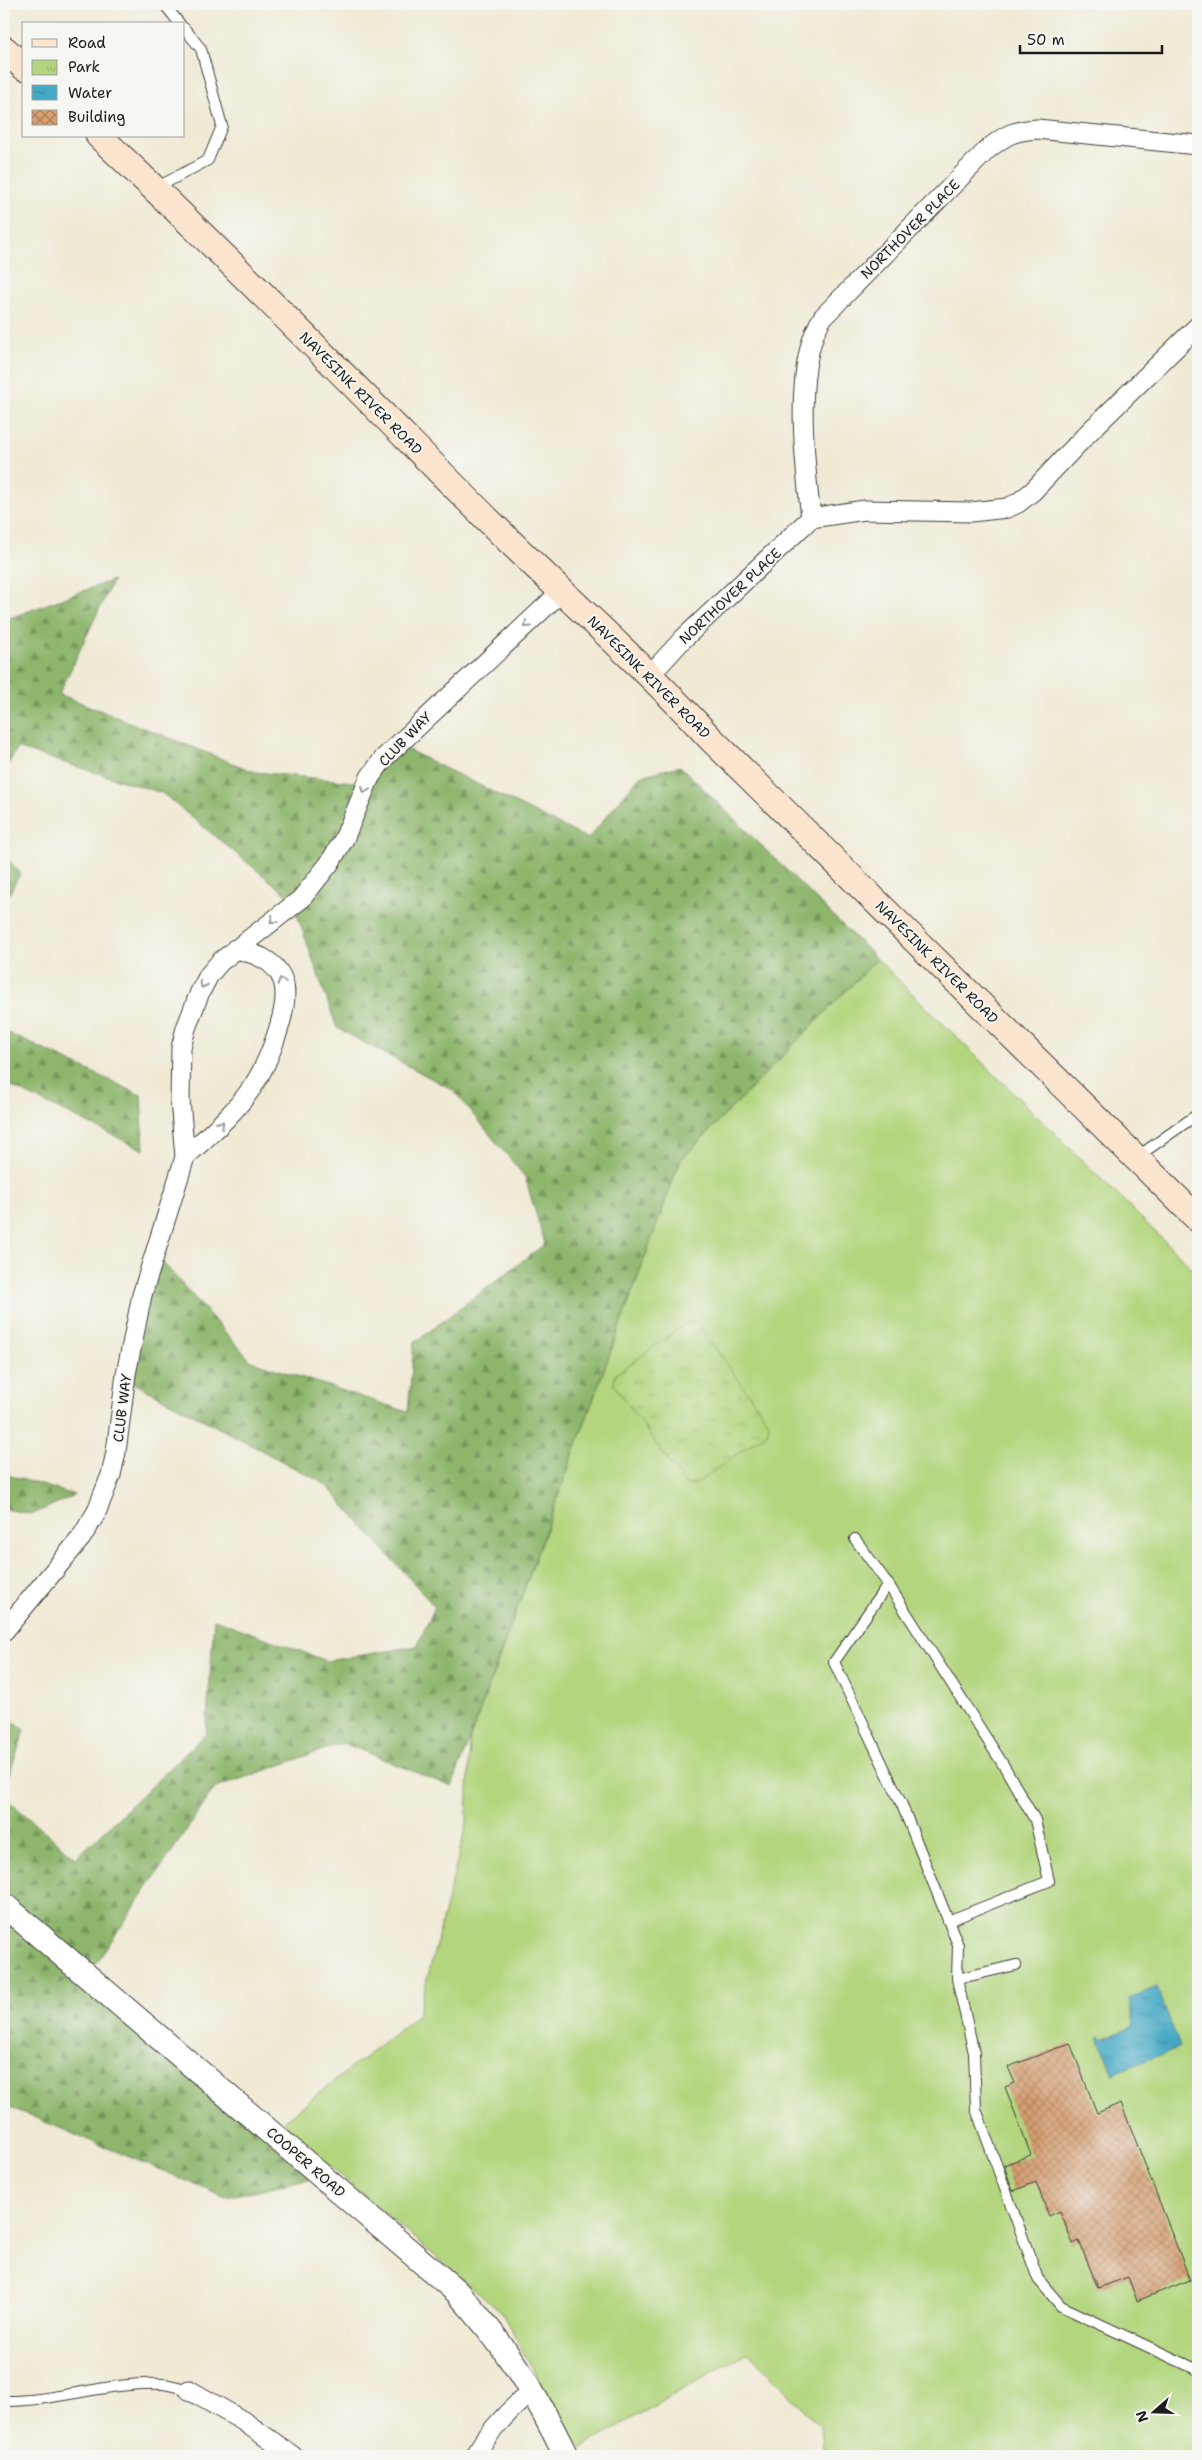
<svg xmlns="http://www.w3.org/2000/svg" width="1202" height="2460" viewBox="0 0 1202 2460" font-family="'Shantell Sans',sans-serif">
<defs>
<pattern id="forest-firs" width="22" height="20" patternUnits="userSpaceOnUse" patternTransform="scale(1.25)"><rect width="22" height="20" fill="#8db66c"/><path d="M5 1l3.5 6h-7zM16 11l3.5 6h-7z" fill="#729358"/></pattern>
<pattern id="park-tufts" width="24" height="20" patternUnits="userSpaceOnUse" patternTransform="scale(1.25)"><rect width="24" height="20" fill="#b2d57d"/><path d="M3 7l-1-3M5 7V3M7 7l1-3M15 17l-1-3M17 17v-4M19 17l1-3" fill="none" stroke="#98b66b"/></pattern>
<pattern id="water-ripples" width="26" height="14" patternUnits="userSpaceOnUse" patternTransform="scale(1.25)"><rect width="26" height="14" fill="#45a8c5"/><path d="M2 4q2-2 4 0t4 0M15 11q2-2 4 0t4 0" fill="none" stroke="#39889f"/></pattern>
<pattern id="building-cross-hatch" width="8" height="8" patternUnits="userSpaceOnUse" patternTransform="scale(1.25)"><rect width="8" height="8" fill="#d69e71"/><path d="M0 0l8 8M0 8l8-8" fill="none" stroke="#ad805c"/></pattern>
</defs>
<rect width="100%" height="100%" fill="#f6f6f2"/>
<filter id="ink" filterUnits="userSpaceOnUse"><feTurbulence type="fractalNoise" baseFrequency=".02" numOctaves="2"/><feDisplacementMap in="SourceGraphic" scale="10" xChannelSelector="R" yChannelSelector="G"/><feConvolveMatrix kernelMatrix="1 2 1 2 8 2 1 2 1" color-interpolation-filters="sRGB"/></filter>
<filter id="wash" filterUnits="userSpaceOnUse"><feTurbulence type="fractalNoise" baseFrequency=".0096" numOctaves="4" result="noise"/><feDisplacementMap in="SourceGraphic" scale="20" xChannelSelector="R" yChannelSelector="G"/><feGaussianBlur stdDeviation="1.12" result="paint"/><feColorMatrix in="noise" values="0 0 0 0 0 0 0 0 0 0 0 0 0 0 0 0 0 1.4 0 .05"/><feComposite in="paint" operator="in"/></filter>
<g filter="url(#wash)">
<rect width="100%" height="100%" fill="#f0ead5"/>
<!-- grass -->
<path fill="#b2d57d" stroke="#67784c" d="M877,959L1198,1274V2456H823L820,2426L748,2352L577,2450L502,2313L280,2124L418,2015L467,1823L470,1738L680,1161Z"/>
<!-- forest -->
<path fill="url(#forest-firs)" stroke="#546944" d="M113,580L59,694L255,772L353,782L398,745L588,839L640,776L680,766L877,959L680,1161L452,1787L343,1743L215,1788L91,1971L312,2178L226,2197L4,2105V1797L76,1858L206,1734L214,1619L327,1661L417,1646L435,1607L325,1484L132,1382L157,1256L251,1361L408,1412L414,1343L545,1244L525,1177L453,1090L337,1028L291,898L162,793L17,748L4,772V620Z
M4,855L20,873L4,904Z
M4,1031L141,1095L144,1150L4,1083Z
M4,1474L75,1495L33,1514L4,1509Z
M4,1715L25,1730L4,1788Z"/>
<!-- park -->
<path fill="url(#park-tufts)" stroke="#67784c" d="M688,1322L698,1324L769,1422L768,1432L694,1485L685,1484L614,1385L615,1375Z"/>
<!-- water -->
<path fill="url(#water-ripples)" stroke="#306270" d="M1157,1987L1180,2047L1119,2071L1114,2076L1099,2037L1101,2036L1103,2039L1132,2027L1134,2024L1129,1998Z"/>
<g id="blocks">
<!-- building -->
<path fill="url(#building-cross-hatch)" d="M1070,2043L1097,2113L1121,2103L1190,2280L1137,2301L1128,2277L1098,2288L1079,2241L1073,2244L1060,2211L1049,2216L1036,2182L1013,2191L1004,2165L1031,2155L1005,2087L1015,2083L1008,2067Z"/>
</g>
</g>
<g filter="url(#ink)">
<use href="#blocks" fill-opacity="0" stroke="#3c3b38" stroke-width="1"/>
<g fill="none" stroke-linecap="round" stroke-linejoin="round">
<!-- service casing -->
<g stroke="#3c3b38" stroke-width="12">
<path id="service" d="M164,4L180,24
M156,188L208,160L222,126L201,49L184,28
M1137,1157L1198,1114
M855,1539L888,1584
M948,1921L1049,1881L1035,1820L1004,1766L888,1584L834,1662L902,1805L958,1945L957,1979L974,2053L976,2109L1038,2279L1061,2306L1198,2370
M957,1979L1016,1965
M4,2401C57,2402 109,2381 163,2384C172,2385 181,2388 189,2390"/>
</g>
<!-- minor casing -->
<g stroke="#3c3b38" stroke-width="21">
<path id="minor" d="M1198,145L1037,129C1013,131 1007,134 988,149L823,317C792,364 805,463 811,518L865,510L971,512L1007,508L1018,503L1033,491L1088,433L1198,326
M650,675L683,639L811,518
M185,1157C209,1135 235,1113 253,1086C267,1065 292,1006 283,981C276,960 254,953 235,949
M4,1631L81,1538L96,1513L111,1475L116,1452L126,1374L142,1295L185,1157L180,1100L181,1048L186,1028L200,992L209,975L220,962L301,899L329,864L344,839L370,777L384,758L562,591
M189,2390L243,2421L293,2456
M474,2456C490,2430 508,2411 531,2392"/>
</g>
<!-- tertiary casing -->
<g stroke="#3c3b38" stroke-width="26">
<path id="tertiary" d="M4,1905L456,2291C503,2341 536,2394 566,2456"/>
</g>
<!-- secondary casing -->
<g stroke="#3c3b38" stroke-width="28">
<path id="secondary" d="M4,49L24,67
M99,136C235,264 365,397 497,529C568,599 642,664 709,737L1198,1219"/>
</g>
<!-- service -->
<use href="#service" stroke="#fff" stroke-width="10"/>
<!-- minor -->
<use href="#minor" stroke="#fff" stroke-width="19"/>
<!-- tertiary -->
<use href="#tertiary" stroke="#fff" stroke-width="24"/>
<!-- secondary -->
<use href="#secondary" stroke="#fbe5cf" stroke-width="26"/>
</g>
<!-- one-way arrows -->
<defs><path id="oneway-chevron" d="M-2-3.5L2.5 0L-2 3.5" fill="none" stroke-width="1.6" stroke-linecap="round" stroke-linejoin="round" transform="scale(1.25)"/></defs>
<g stroke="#999">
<use href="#oneway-chevron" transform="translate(527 625) rotate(138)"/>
<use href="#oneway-chevron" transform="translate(365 790) rotate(113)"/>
<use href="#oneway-chevron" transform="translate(273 920) rotate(143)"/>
<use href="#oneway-chevron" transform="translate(281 981) rotate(-108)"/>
<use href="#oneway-chevron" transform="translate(203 985) rotate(117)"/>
<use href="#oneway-chevron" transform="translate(221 1124) rotate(-46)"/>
</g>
</g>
<g text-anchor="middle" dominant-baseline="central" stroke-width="4" stroke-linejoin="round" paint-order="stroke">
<!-- street labels -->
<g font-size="14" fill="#1c1c1c" stroke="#f6f6f2">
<text transform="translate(910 229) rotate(-45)">NORTHOVER PLACE</text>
<text transform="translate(361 393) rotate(45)">NAVESINK RIVER ROAD</text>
<text transform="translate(730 596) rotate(-43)">NORTHOVER PLACE</text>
<text transform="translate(649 677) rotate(45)">NAVESINK RIVER ROAD</text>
<text transform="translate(405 739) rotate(-46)">CLUB WAY</text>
<text transform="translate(937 962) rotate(45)">NAVESINK RIVER ROAD</text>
<text transform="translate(122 1408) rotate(-83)">CLUB WAY</text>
<text transform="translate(306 2162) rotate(41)">COOPER ROAD</text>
</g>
</g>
<!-- margin -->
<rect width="1202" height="2460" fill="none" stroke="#f6f6f2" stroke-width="20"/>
<!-- legend -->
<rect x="22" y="22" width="162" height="115" fill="#f6f6f2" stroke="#9f9f9c"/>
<rect x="32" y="39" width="25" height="8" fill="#fbe5cf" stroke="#9f9f9c"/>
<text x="68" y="48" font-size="15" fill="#1c1c1c">Road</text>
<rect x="32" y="60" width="25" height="15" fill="url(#park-tufts)" stroke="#9f9f9c"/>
<text x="68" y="72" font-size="15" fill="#1c1c1c">Park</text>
<rect x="32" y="85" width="25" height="15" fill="url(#water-ripples)" stroke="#9f9f9c"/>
<text x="68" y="98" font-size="15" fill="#1c1c1c">Water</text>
<rect x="32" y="110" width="25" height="15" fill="url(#building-cross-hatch)" stroke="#9f9f9c"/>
<text x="68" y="122" font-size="15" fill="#1c1c1c">Building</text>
<!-- north arrow -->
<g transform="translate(1154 2412) rotate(250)" stroke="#f6f6f2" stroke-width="4" paint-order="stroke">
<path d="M0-4L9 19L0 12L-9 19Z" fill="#1c1c1c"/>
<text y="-8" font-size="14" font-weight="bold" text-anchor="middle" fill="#1c1c1c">N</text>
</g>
<!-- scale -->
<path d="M1020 45v8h142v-8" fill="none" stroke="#1c1c1c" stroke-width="2.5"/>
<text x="1027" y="45" font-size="15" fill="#1c1c1c" stroke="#f6f6f2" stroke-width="4" paint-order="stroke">50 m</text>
</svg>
